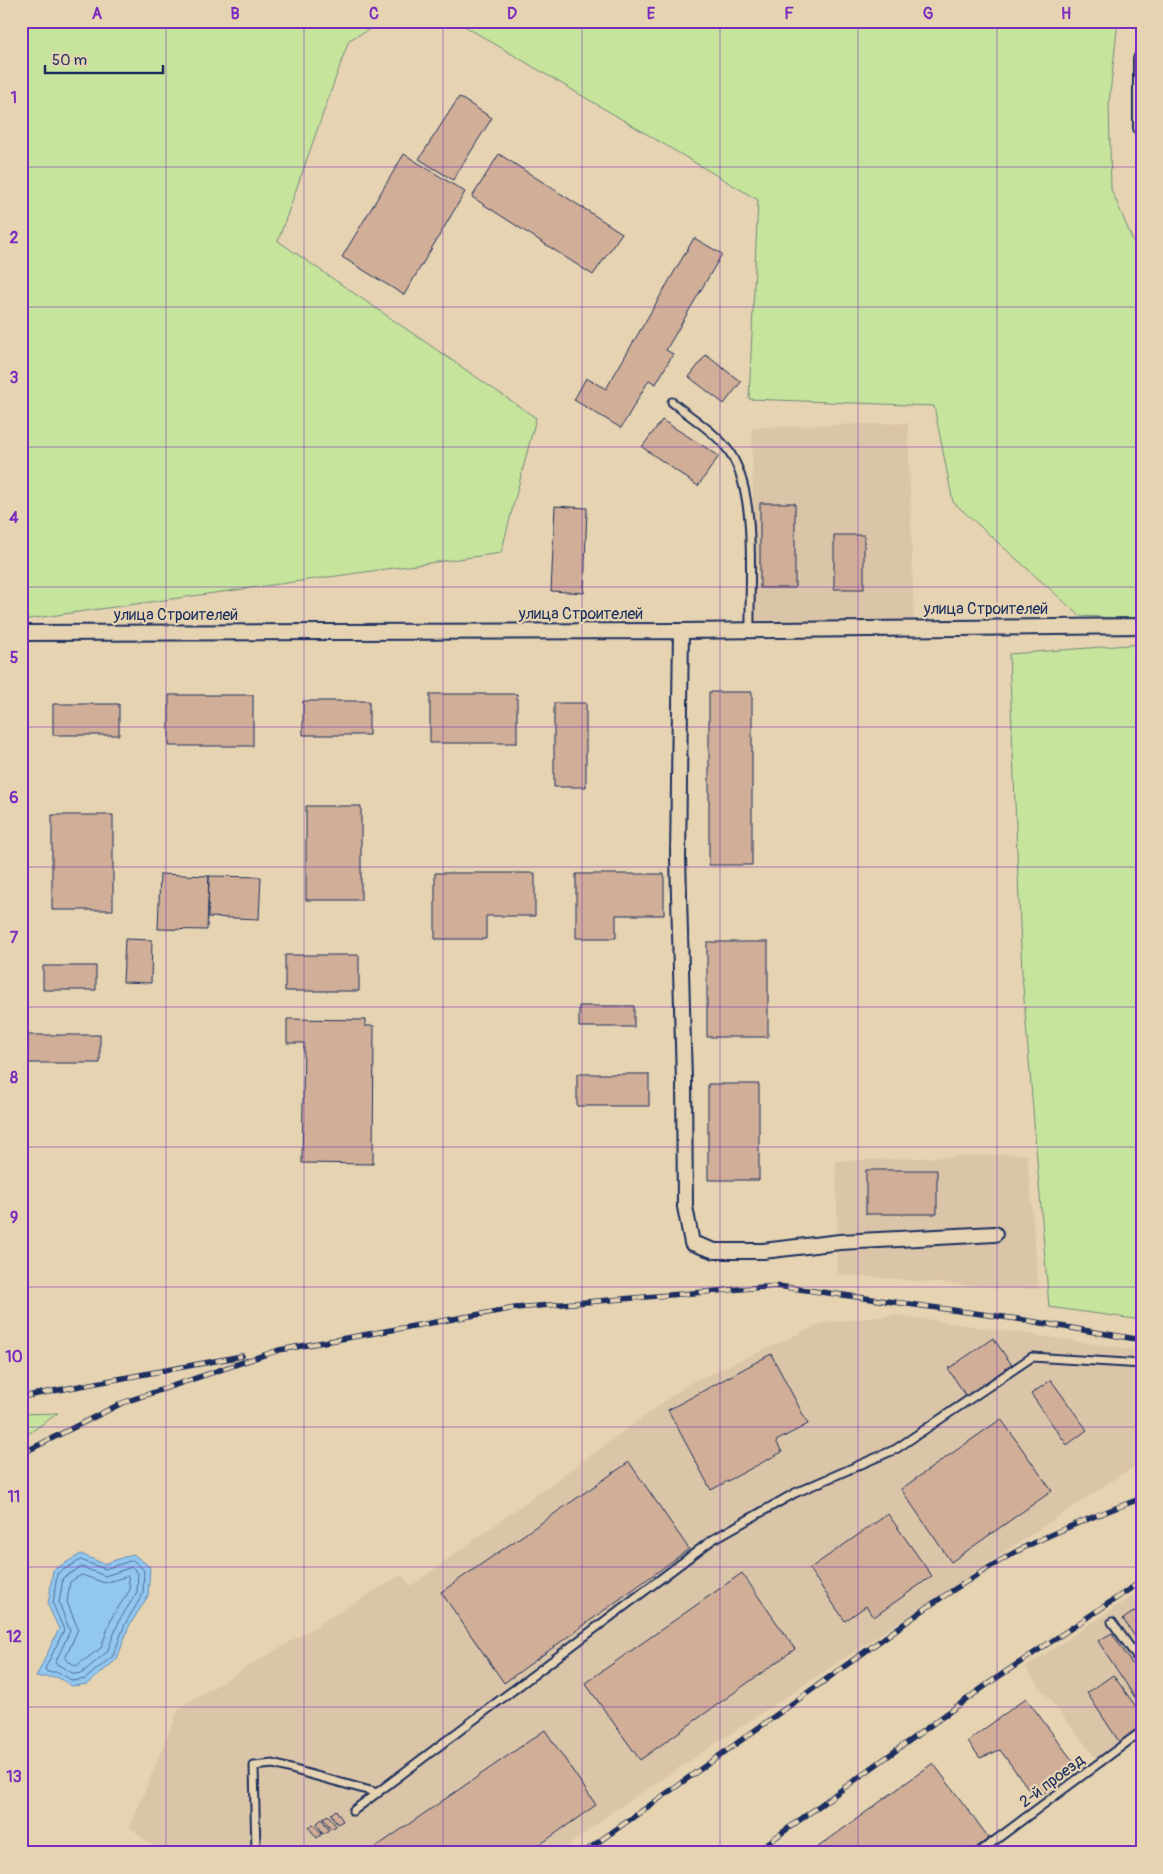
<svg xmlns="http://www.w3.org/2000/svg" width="1163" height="1874" viewBox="0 0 1163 1874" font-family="Pangolin,sans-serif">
<rect width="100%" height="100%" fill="#e6d3b1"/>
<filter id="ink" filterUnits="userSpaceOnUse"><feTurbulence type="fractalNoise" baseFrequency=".02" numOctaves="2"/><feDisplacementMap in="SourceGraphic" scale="10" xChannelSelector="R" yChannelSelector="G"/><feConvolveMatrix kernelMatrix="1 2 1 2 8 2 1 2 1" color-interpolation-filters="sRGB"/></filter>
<g filter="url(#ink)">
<!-- built -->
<path fill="#dbc5a8" d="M908,423L914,621L755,623L752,427Z
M1027,1154L1039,1289L997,1288L838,1274L836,1161Z
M897,1315L1142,1351V1461L611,1813L559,1853H160L130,1827L179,1708L401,1575L411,1586L690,1383L822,1323Z
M1142,1589V1731L1099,1762L1025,1668Z"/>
<!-- green -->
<path fill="#c7e49c" stroke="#718a7d" d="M21,21H386L349,40L278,241L536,418L501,553L21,620Z
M456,21H1118L1109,103L1111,189L1142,262V619L1080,616L953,502L934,406L749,399L758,200Z
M1142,644V1320L1049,1307L1022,974L1009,654Z
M58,1413L21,1439V1414Z"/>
<!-- water -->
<path fill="#92c7f0" stroke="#628ab6" d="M81,1554L104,1564L133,1554L150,1567L148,1596L129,1626L117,1659L88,1684L72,1686L57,1677H36L59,1629L48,1605L53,1570Z"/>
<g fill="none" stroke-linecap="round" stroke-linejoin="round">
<!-- shore -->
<path stroke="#4b6c98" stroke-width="1" d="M81,1560L105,1569L133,1560L144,1570L143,1594L125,1624L113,1656L85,1679L73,1681L58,1672H47L45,1669L64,1630L53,1604L57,1574Z
M82,1567L105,1576L132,1567L138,1573L137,1592L119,1621L107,1652L82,1673L74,1674L55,1663L70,1631L59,1603L63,1578Z
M82,1575L105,1583L128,1576L130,1590L112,1617L101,1648L76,1666L65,1659L78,1629L67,1602L70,1582Z"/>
</g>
<!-- building -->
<path fill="#d0ae97" stroke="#1b2f5e" d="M459,97L492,118L453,180L419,159Z
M404,154L465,192L404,295L342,257Z
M499,154L622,233L593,275L472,197Z
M694,238L722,254L666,350L673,354L656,384L649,380L621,428L574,400L586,378L606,389Z
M706,355L741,382L724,404L689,377Z
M662,420L719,456L698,486L642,447Z
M760,503H795V588H760Z
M555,506L587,508L584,593L551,591Z
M834,535H864V589H834Z
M709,692H752V865H709Z
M430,694H517V743H430Z
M169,695H253V746H169Z
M303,701H369V735H303Z
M554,703H586V787H554Z
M53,704H119V735H53Z
M306,806H361V900H306Z
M52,815H113V910H52Z
M435,873H535V916H486V939H435Z
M160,874L209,876L207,930L158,929Z
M576,874H664V915H616V938H576Z
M209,876L261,877L259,919L208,917Z
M125,939L152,940L151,983L123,982Z
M707,942H768V1037H707Z
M285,955H359V991H285Z
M43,966H96V990H43Z
M579,1006H634V1027H579Z
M287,1019L365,1020V1026H374L373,1164L302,1163L304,1043H287Z
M28,1035H100V1063H28Z
M577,1074H649V1106H577Z
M708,1084H759V1180H708Z
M866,1170H937V1214H866Z
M993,1338L1012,1365L967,1397L948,1369Z
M771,1354L808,1424L776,1441L782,1452L711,1490L668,1410Z
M1051,1380L1087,1430L1067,1445L1031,1394Z
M1001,1419L1052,1491L951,1562L901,1489Z
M629,1462L689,1549L504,1683L441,1592Z
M888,1514L932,1576L874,1617L866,1606L845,1621L809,1569Z
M742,1573L795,1649L640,1760L585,1683Z
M1142,1606V1647L1123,1619Z
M1112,1633L1142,1679V1708L1098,1641Z
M1113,1675L1142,1715V1727L1120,1743L1087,1693Z
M1026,1698L1078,1768L1036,1799L1000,1750L980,1758L968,1741Z
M545,1730L596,1805L528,1853H367Z
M933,1763L989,1838L969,1853H810Z
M336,1810L343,1821L337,1824L331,1814Z
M328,1815L336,1826L331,1829L323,1818Z
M322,1819L329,1830L323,1834L317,1823Z
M314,1824L322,1834L317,1838L309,1828Z"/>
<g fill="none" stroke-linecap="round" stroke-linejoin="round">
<!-- service casing -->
<g stroke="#1b2f5e" stroke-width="11">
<path id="service" d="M672,402C689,416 711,429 725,446C759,486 749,577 750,628
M1112,1622L1142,1664
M353,1811L712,1540L795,1493L896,1449L1032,1357L1142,1364
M256,1853L254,1766L273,1764L378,1793
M978,1853L1142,1731"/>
</g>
<!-- minor casing -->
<g stroke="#1b2f5e" stroke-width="18">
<path id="minor" d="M681,631L678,858L684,1081L685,1207L692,1243L715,1251H763L840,1242L995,1234
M21,633L681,631L1142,626"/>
</g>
<!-- tertiary casing -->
<g stroke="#1b2f5e" stroke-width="20">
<path id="tertiary" d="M1142,59V128"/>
</g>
<!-- service -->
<use href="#service" stroke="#e6d3b1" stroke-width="7"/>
<!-- minor -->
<use href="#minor" stroke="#e6d3b1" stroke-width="14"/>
<!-- tertiary -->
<use href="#tertiary" stroke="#e6d3b1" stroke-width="16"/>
<!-- rail casing -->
<g stroke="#1b2f5e" stroke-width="5.5">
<path id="rail" d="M21,1397L242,1356
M21,1454L122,1403L279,1350L515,1308L777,1286L1018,1319L1142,1340
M583,1853L929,1606C961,1585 992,1564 1025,1547C1063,1528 1102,1513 1142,1498
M754,1853L992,1681L1142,1581"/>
</g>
<!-- rail -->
<use href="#rail" stroke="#e6d3b1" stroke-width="4" stroke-dasharray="11" stroke-linecap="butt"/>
</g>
</g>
<!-- grid -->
<path fill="none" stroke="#7b2cbf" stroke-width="1" stroke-opacity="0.55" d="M166,21V1853M304,21V1853M443,21V1853M582,21V1853M720,21V1853M858,21V1853M997,21V1853M21,167H1142M21,307H1142M21,447H1142M21,587H1142M21,727H1142M21,867H1142M21,1007H1142M21,1147H1142M21,1287H1142M21,1427H1142M21,1567H1142M21,1707H1142"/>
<g text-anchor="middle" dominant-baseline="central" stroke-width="4.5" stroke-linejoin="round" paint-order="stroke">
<!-- street labels -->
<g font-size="16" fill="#1b2f5e" stroke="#e6d3b1">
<text x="986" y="609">улица Строителей</text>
<text x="581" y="614">улица Строителей</text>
<text x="176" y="615">улица Строителей</text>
<text transform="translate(1052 1781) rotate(-37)">2-й проезд</text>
</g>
</g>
<!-- margin -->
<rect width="1163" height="1874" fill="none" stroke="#e6d3b1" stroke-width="55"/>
<!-- scale -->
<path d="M45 65v8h118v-8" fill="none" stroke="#1b2f5e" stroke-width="2.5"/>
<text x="52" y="65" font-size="15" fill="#1b2f5e" stroke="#e6d3b1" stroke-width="4" paint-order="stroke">50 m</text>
<rect x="28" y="28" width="1108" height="1818" fill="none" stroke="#7b2cbf" stroke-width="2"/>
<g font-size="16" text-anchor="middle" font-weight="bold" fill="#7b2cbf">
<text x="97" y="19">A</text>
<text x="235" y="19">B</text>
<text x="374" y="19">C</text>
<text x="512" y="19">D</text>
<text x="651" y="19">E</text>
<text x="789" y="19">F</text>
<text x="928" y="19">G</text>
<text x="1066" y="19">H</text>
<text x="14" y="103">1</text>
<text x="14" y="243">2</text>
<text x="14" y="383">3</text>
<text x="14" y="523">4</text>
<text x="14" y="663">5</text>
<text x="14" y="803">6</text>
<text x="14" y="943">7</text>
<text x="14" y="1083">8</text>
<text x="14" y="1223">9</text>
<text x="14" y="1362">10</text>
<text x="14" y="1502">11</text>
<text x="14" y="1642">12</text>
<text x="14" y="1782">13</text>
</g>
</svg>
